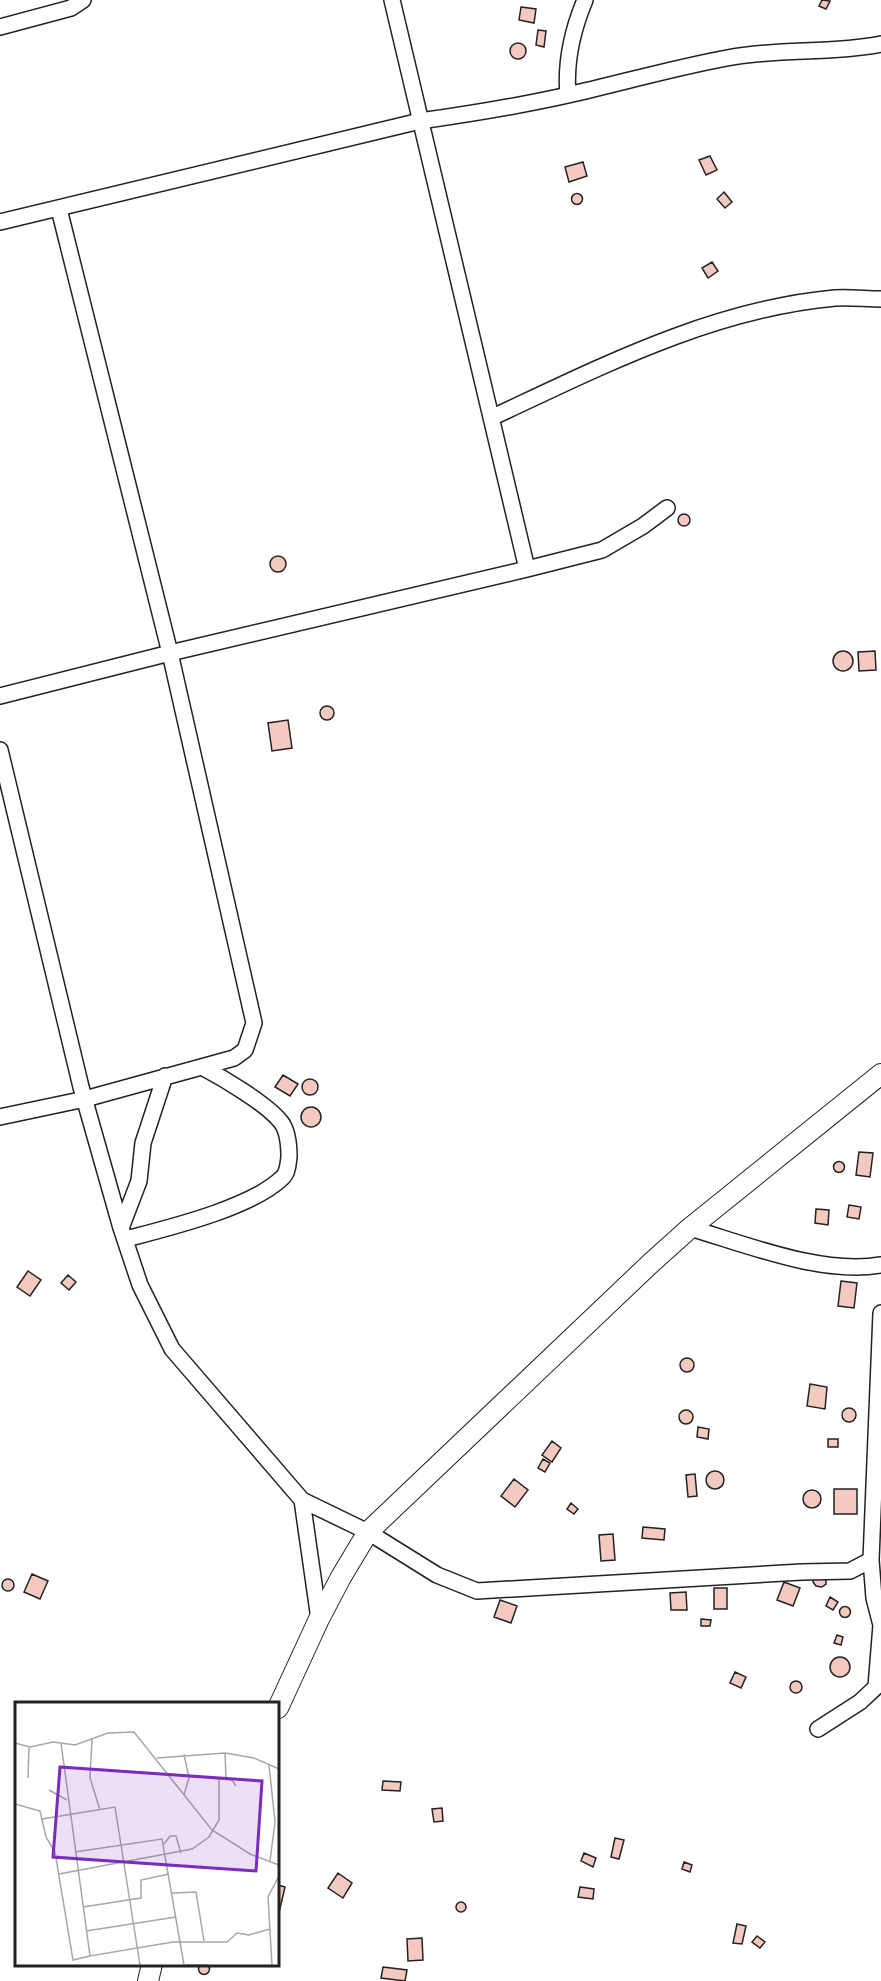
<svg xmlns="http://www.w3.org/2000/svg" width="881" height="1981" viewBox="0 0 881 1981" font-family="'Alegreya Sans',sans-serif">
<rect width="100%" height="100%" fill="#fff"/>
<!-- building -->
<path fill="#f3c9c0" stroke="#222" stroke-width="1.5" d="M822,0L830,1L826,9L819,6Z
M521,7L536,9L534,23L519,20Z
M538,30L546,31L544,47L536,45Z
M510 51a8 8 0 1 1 16 0a8 8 0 1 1-16 0Z
M710,156L717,170L706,175L699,160Z
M583,162L587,176L569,182L565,167Z
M724,192L732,202L725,208L717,199Z
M571.5 199a5.5 5.5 0 1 1 11 0a5.5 5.5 0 1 1-11 0Z
M712,262L718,271L708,278L702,268Z
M678 520a6 6 0 1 1 12 0a6 6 0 1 1-12 0Z
M270 564a8 8 0 1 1 16 0a8 8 0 1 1-16 0Z
M875,651L876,670L859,671L858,652Z
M833 661a10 10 0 1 1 20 0a10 10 0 1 1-20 0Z
M320 713a7 7 0 1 1 14 0a7 7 0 1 1-14 0Z
M288,720L292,748L272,751L268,723Z
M283,1075L298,1084L290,1096L275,1087Z
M302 1087a8 8 0 1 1 16 0a8 8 0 1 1-16 0Z
M301 1117a10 10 0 1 1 20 0a10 10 0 1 1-20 0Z
M859,1152L873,1153L870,1177L856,1175Z
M833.5 1167a5.5 5.5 0 1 1 11 0a5.5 5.5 0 1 1-11 0Z
M849,1205L861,1207L859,1219L847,1217Z
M816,1209L829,1210L828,1225L815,1223Z
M28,1271L41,1280L30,1296L17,1287Z
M68,1275L76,1282L69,1290L61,1283Z
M841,1281L857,1283L854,1308L838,1306Z
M680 1365a7 7 0 1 1 14 0a7 7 0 1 1-14 0Z
M810,1384L827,1387L825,1409L807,1406Z
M842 1415a7 7 0 1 1 14 0a7 7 0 1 1-14 0Z
M679 1417a7 7 0 1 1 14 0a7 7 0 1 1-14 0Z
M698,1427L709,1429L708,1439L697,1437Z
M828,1439H838V1447H828Z
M552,1441L561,1448L552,1462L542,1455Z
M543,1459L550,1463L545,1472L538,1468Z
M706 1480a9 9 0 1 1 18 0a9 9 0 1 1-18 0Z
M695,1474L697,1496L688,1497L686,1475Z
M514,1479L528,1490L515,1507L501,1496Z
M834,1489H857V1514H834Z
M803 1499a9 9 0 1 1 18 0a9 9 0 1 1-18 0Z
M571,1503L578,1509L574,1514L567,1509Z
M643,1527L665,1529L664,1540L642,1538Z
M613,1534L615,1560L601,1561L599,1535Z
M32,1574L48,1581L40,1599L24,1592Z
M814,1577L826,1579V1584L822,1587L816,1586L813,1582Z
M2 1585a6 6 0 1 1 12 0a6 6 0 1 1-12 0Z
M784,1582L800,1588L793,1606L777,1600Z
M714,1588H727V1609H714Z
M686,1592L687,1610H671L670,1593Z
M830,1597L838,1602L833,1610L826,1606Z
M500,1600L517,1606L511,1623L494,1617Z
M839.5 1612a5.5 5.5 0 1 1 11 0a5.5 5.5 0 1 1-11 0Z
M701,1619L711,1620L710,1626H701Z
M837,1635L843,1637L841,1645L834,1643Z
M830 1667a10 10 0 1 1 20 0a10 10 0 1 1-20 0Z
M735,1672L746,1677L741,1688L730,1683Z
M790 1687a6 6 0 1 1 12 0a6 6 0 1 1-12 0Z
M383,1781L401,1782L400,1791L382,1790Z
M442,1808L443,1821L434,1822L432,1809Z
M615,1838L624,1840L619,1859L611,1857Z
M584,1853L596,1858L593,1867L581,1861Z
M684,1862L692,1865L690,1872L682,1869Z
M338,1873L352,1883L343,1898L328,1888Z
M278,1885L285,1887L278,1917Z
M580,1887L594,1889L593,1899L578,1897Z
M456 1907a5 5 0 1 1 10 0a5 5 0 1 1-10 0Z
M737,1924L746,1926L742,1944L733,1943Z
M757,1936L765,1942L760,1948L752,1942Z
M422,1938L423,1960L408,1961L407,1939Z
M198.5 1969a5.5 5.5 0 1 1 11 0a5.5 5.5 0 1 1-11 0Z
M383,1967L407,1970L405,1981L381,1978Z"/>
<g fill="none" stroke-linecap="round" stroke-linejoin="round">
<!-- minor casing -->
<g stroke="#222" stroke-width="18">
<path id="minor" d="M0,27L71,8L83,0
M568,95C565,61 572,31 585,0
M0,222L420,121C470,114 519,106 568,95C621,83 673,68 727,58C778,48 830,54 881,44
M493,417C602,366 713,309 835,298C850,297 866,299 881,299
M527,569L602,550L643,526L667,508
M0,696L170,653L527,569L392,0
M0,750L81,1087L121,1228L140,1285L172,1349L302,1500L368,1532L437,1575L477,1591L802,1572L850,1571L871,1560
M0,1117L85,1099L234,1058L245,1050L254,1023L170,653L59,209
M121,1228L139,1181L143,1143L165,1076
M690,1228C748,1245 821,1275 881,1265
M126,1239C168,1228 251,1208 282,1178C288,1173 288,1164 289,1157C289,1146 288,1131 281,1122C267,1104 223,1078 202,1067
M302,1500L319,1619
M818,1729L860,1702L876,1687L881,1625L874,1598L871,1560L881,1313"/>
</g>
<!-- tertiary casing -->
<g stroke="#222" stroke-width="22">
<path id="tertiary" d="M278,1708L319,1619L341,1577L368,1532L651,1263L690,1228L881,1074
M148,1981L152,1964"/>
</g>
<!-- minor -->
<use href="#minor" stroke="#fff" stroke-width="15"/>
<!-- tertiary -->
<use href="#tertiary" stroke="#fff" stroke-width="20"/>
</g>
<!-- overview -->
<g transform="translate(15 1702)">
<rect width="264" height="264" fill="#fff"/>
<path fill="none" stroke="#a7a7a7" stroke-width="1.5" d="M77,37L75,76L85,108M0,41L15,45L38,40L60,43L93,31L119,30L197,128L235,152L264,163M46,41L75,254L158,240H212L222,231L234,233L255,227M210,51L211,77M142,56L210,51L239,56L264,67M254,63L260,120L255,159M174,74L217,78L221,84M13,76L14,44M34,88L52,98M169,93L174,76L169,52M0,102L25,109L31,135L40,150L58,258L75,254M27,117L100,105L125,263M149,142L155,134H161L166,151M60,150L147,137L169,263M44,172L177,147L194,135L204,118V77M157,191L181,190L189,239M68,205L126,196V178L154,172M71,229L161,215M171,263H193M257,263L253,195L264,174"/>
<path fill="#7b2cbf" fill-opacity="0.15" stroke="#7b2cbf" stroke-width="3" d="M45,65L247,79L241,169L38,155Z"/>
<rect width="264" height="264" fill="none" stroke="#222" stroke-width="3"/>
</g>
</svg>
